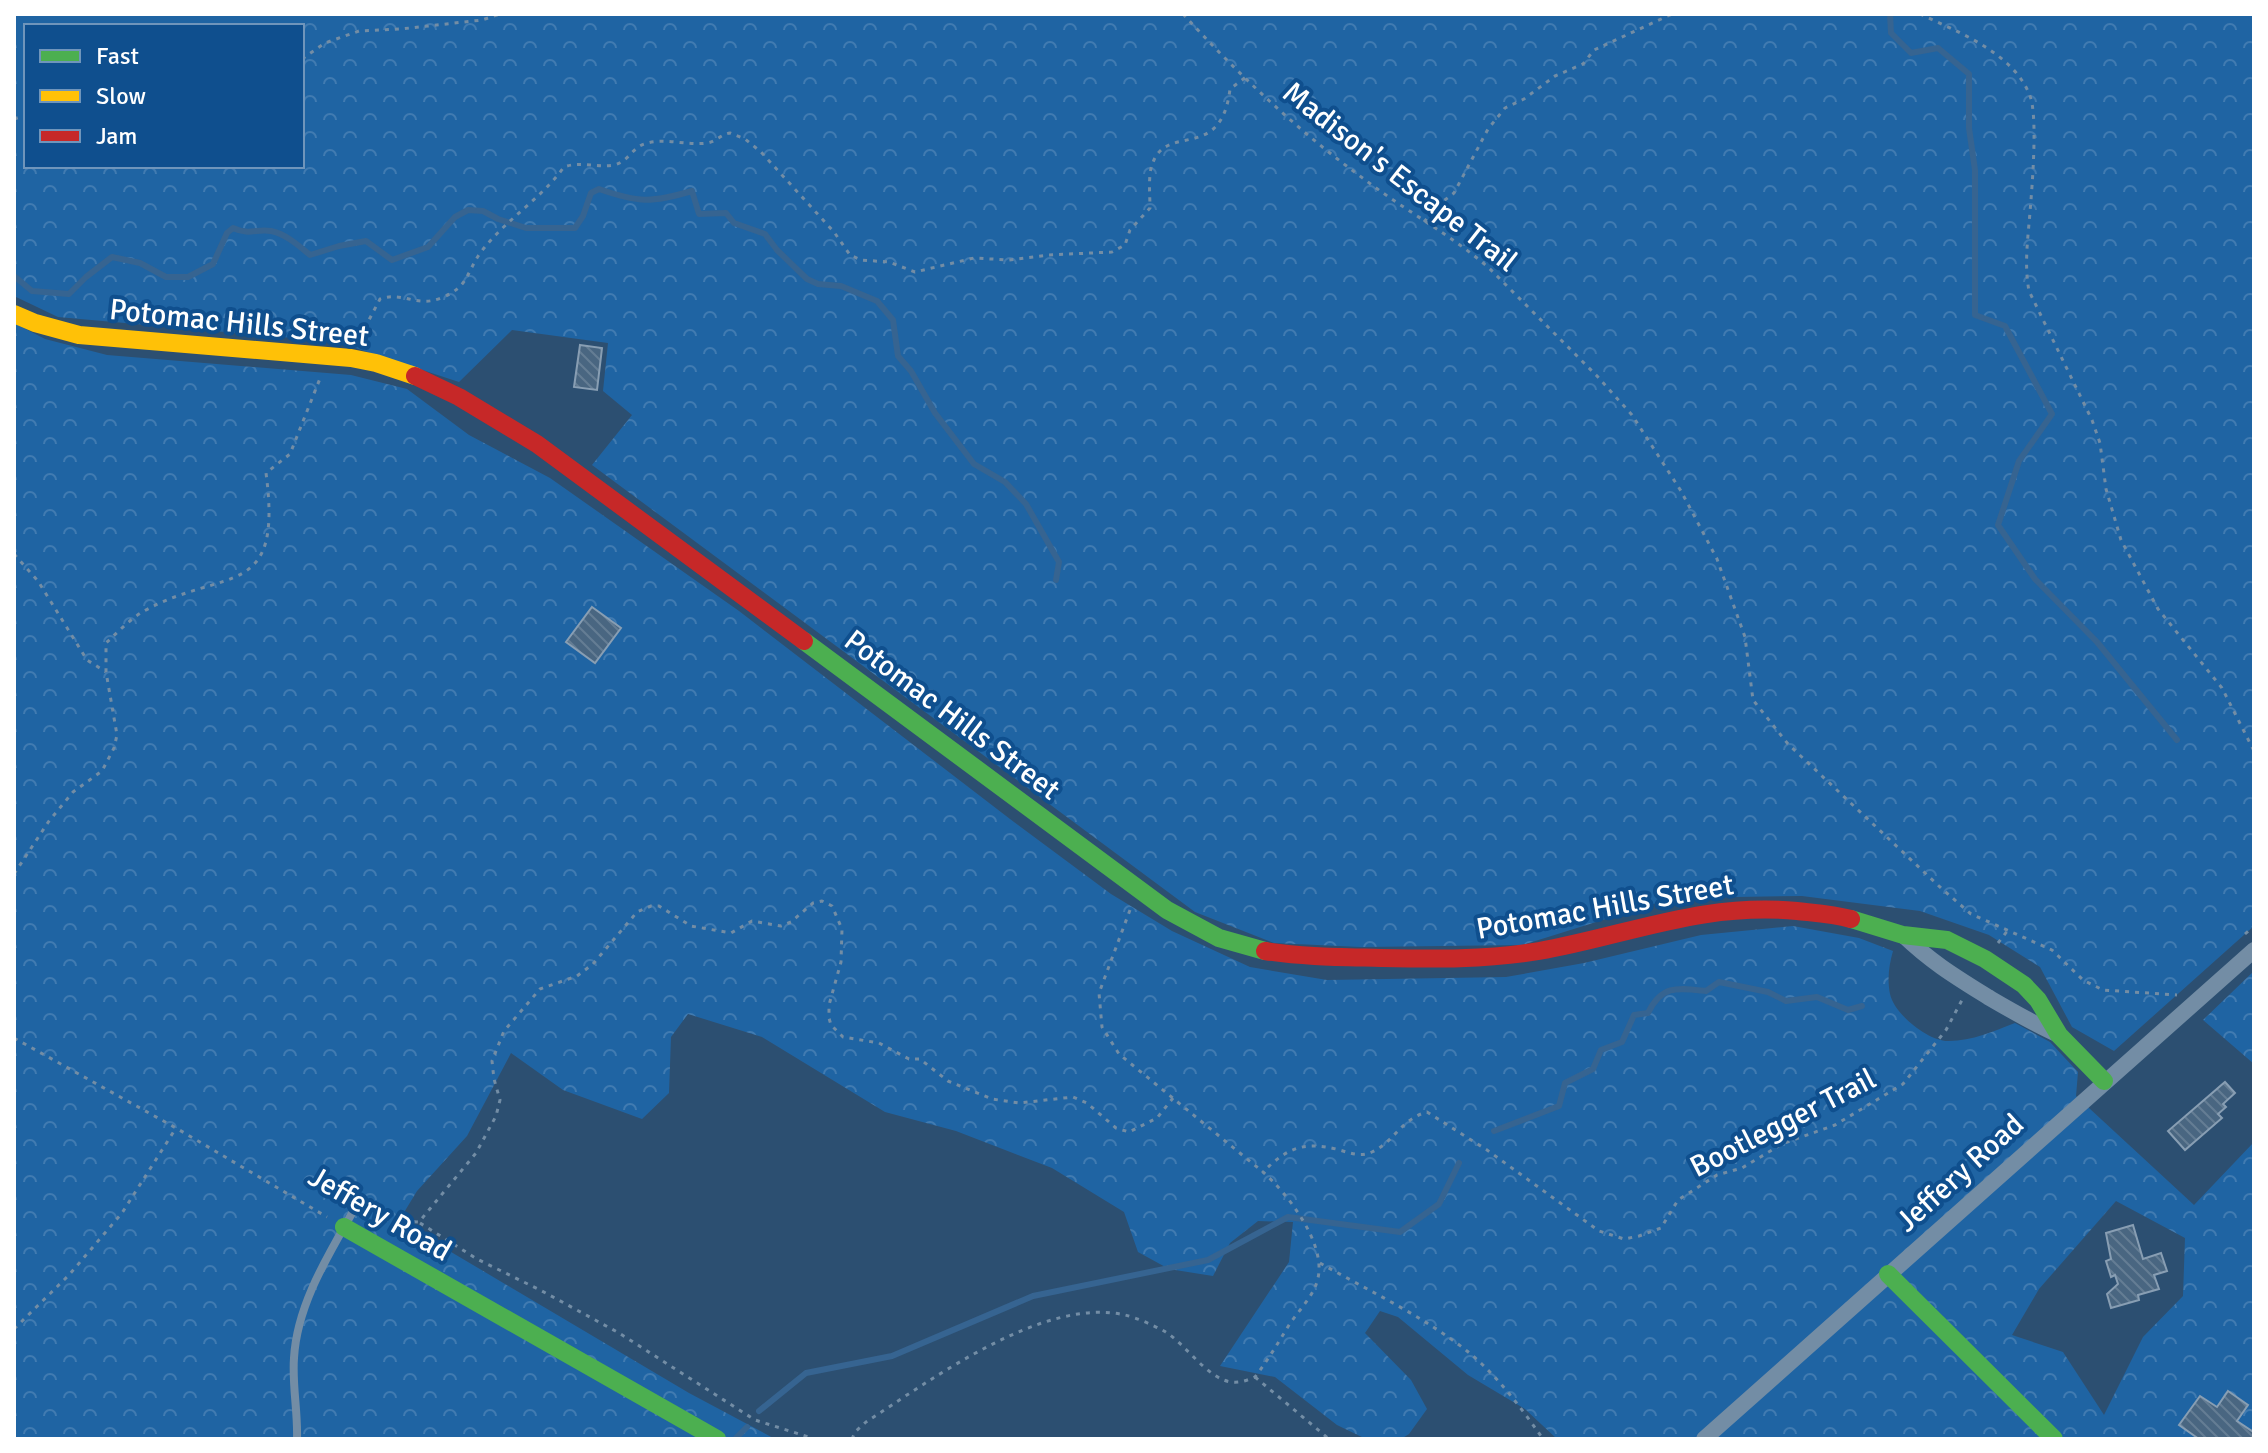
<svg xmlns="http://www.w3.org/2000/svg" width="2268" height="1453" viewBox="0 0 2268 1453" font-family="Signika,sans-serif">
<defs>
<pattern id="forest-crowns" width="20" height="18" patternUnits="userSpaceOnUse" patternTransform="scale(2)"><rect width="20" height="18" fill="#1f64a3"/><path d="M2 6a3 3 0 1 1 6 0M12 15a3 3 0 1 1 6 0" fill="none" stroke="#417bb1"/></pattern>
<pattern id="building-back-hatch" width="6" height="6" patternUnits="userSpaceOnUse" patternTransform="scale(2)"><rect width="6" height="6" fill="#496681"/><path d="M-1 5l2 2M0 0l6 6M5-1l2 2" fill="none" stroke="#647d94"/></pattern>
</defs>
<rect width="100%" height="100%" fill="#2c4f71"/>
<!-- forest -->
<path fill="url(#forest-crowns)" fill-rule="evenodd" d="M14,14H2254V926L2114,1051L2072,1027L2040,967L1989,935L1920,911L1802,896L1673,898L1522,945L1361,947L1274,943L1195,912L592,465L632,415L603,391L608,343L512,330L459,382L337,342L58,317L14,296ZM26,26H302V166H26Z
M14,323L45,339L107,355L351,375L407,389L469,435L550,478L739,611L1010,819L1111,894L1172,931L1250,967L1327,980L1506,977L1584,963L1701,935L1793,926L1859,938L1893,951C1889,965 1887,979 1890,994C1894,1014 1929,1042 1949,1041C1972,1041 1994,1031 2015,1023L2050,1042L2078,1072L2076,1096L2194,1205L2254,1142V1439H1557L1525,1409L1468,1375L1398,1317L1380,1311L1365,1333L1411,1380L1427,1409L1409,1434L1401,1439H1366L1337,1425L1275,1377L1220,1366L1289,1262L1293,1222L1258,1221L1230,1243L1213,1276L1169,1269L1138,1252L1124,1212L1052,1168L956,1131L885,1112L762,1037L688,1014L671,1037L669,1093L642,1119L563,1090L511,1053L467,1136L417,1191L397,1224L419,1233L689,1393L775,1439H14ZM2116,1201L2185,1238L2183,1296L2143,1337L2104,1415L2063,1352L2012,1335L2039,1289Z
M2254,971V1064L2203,1020Z"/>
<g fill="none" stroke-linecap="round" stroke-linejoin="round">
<!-- stream -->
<path stroke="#366491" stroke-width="6" d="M1890,14L1891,33L1911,53L1938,48L1969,74V128L1975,170V315L2005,326L2052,414L2019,461L1998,525L2035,579L2097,642L2177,740
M14,276L32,291L69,294L86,277L112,257L140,263L166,277H188L213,264L227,233L233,228C250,236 257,228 271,231C286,234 299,246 310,255L339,246L366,241L392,260L428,247L455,217L468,210L483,211L498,219L526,228H575L583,216L591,193L599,189C639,203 651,203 692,191L699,214L726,213L734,223L765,234L777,250L807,279L818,284L841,286L877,301L893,320L898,356L911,371L935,413L974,464L1005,482L1026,504L1059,562L1056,580
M1494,1131L1559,1106L1565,1083L1593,1069L1601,1050L1622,1042L1634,1015L1648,1013C1662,984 1679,988 1706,991L1719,982L1768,992L1786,1001L1817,997L1848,1010L1862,1006
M759,1411L806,1373L892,1356L1033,1296L1208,1260L1288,1217L1400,1232L1439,1204L1459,1163
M736,1438L747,1427"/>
</g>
<!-- building -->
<path fill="url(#building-back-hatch)" stroke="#889eb3" stroke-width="2" d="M580,345L602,348L597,390L574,387Z
M592,607L621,628L595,663L566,642Z
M2225,1082L2235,1093L2223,1104L2226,1107L2218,1114L2222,1118L2185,1150L2168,1131Z
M2133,1225L2143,1259L2161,1253L2167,1271L2154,1275L2159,1289L2138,1295L2139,1300L2111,1308L2107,1294L2118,1284L2115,1275L2111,1277L2106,1261L2111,1259L2106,1233Z
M2228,1391L2248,1405L2237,1421L2252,1431L2254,1428V1439H2199L2179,1425L2200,1396L2217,1407Z"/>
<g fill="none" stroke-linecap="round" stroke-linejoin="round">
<!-- path -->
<path stroke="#738da5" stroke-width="3" stroke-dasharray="4 6" stroke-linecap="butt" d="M1183,14C1238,74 1298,131 1364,179C1404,210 1450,234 1489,268L1597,376L1632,415L1681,491L1717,559L1745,637L1753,700L1788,744L1941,888L1971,914L2052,950L2083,980L2103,990L2177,995
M1920,14C1958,32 2014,53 2030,96C2038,116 2032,188 2030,212C2028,238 2024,264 2029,291L2092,420L2100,443L2106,489L2121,540L2158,609L2222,688L2254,751
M302,59L325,43L359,31L401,29L482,20L500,14
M14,119L26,115
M1424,222L1437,206L1454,193L1488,129L1505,108L1524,99L1555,76L1583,64L1594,50L1672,14
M360,337L380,299C404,291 416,308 441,298C470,286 465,274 481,252C505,220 541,199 564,167C580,161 597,168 614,165C628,162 632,148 644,144C664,137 687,146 707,143C716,142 721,134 730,133L745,139L761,152L834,232L850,255L861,260L889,262L915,272L974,258L1009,260L1049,255L1112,252L1125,245L1130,230L1150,208C1150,196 1148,176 1152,165C1166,121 1221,164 1230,89L1246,77
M14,554L38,581L87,660L106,672
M14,874L49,821L73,792L102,771L114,748L117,735L106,672V643C118,632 130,619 144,611C226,566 283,602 266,473L290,454L321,376
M1130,910L1099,993L1102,1027L1119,1054L1263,1172
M2245,934L2254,926
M1998,943L2008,930
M14,1038L176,1128L327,1217
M374,1219L419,1222L476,1153L496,1116L500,1100L494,1079L492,1061L504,1031L540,989L577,976L593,964L637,912L651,906H659L691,926L731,933L752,921L781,926L791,922L813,903L822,901L832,906L842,929L841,962L829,1005V1018L831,1025L843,1037L879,1043L909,1059H920L948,1081L992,1099L1019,1103L1073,1097L1087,1103L1116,1128L1129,1132L1157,1118L1173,1098
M420,1223L477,1259L542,1291L619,1333L755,1420L815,1439
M1320,1263C1369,1291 1423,1316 1467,1351C1496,1374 1522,1409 1543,1439
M14,1329L69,1275L122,1213L176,1128
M1255,1377L1329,1439
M852,1439L855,1432L866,1422C931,1380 1044,1296 1125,1315C1137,1318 1153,1325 1164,1331C1185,1343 1208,1380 1232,1382C1240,1383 1248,1380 1255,1377C1268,1360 1278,1343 1289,1325C1299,1310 1314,1296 1318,1278C1326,1243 1287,1193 1263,1172C1286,1149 1302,1141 1336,1149C1348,1152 1359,1158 1372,1152C1394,1142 1401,1119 1427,1112L1487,1150L1599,1231L1624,1239L1639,1236L1661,1228L1678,1200L1717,1175L1742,1168L1782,1144L1835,1125L1903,1084L1946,1030L1962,1000"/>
<!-- lane -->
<path stroke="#738da5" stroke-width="8" d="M297,1439C298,1412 292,1385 294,1358C297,1304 329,1254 355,1208"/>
<!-- street -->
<path stroke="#738da5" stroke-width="16" d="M1903,935C1931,962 1956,977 1988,997C2012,1011 2034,1024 2059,1035
M1704,1439L2254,950"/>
<!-- fast -->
<path stroke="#4caf50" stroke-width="18" d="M804,641L1167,910L1219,938L1265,951
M1851,919L1903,935L1947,940L1985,959L2024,985L2038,1000L2059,1035L2104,1081
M344,1227L717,1439
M1888,1274L2054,1439"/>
<!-- slow -->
<path stroke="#ffc107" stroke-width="18" d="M14,314L35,323L79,335L351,358L376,363L415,376"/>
<!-- jam -->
<path stroke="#c62828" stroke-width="18" d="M415,376L459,397L537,444L804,641
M1265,951C1303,957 1342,957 1381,958C1434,959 1486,960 1539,951C1629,935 1702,902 1797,911C1815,913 1833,914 1851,919"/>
</g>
<g text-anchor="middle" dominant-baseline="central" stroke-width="8" stroke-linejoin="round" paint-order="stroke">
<!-- street labels -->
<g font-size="30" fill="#fff" stroke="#0f4f8e">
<text transform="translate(1400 177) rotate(38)">Madison's Escape Trail</text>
<text transform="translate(239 323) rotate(6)">Potomac Hills Street</text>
<text transform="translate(952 715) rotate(37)">Potomac Hills Street</text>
<text transform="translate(1605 907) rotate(-10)">Potomac Hills Street</text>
<text transform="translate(1783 1123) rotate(-27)">Bootlegger Trail</text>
<text transform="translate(1960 1173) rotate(-42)">Jeffery Road</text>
<text transform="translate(380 1214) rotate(30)">Jeffery Road</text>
</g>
</g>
<!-- border -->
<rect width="2268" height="1453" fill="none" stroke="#ffffff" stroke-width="32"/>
<!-- legend -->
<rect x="24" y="24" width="280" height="144" fill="#0f4f8e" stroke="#6f95bb" stroke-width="2"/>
<rect x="40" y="50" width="40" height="12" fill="#4caf50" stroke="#6f95bb" stroke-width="2"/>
<text x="96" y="64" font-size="24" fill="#ffffff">Fast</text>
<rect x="40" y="90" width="40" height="12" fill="#ffc107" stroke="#6f95bb" stroke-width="2"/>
<text x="96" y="104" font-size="24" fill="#ffffff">Slow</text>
<rect x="40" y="130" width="40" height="12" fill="#c62828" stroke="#6f95bb" stroke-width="2"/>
<text x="96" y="144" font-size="24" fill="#ffffff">Jam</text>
</svg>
